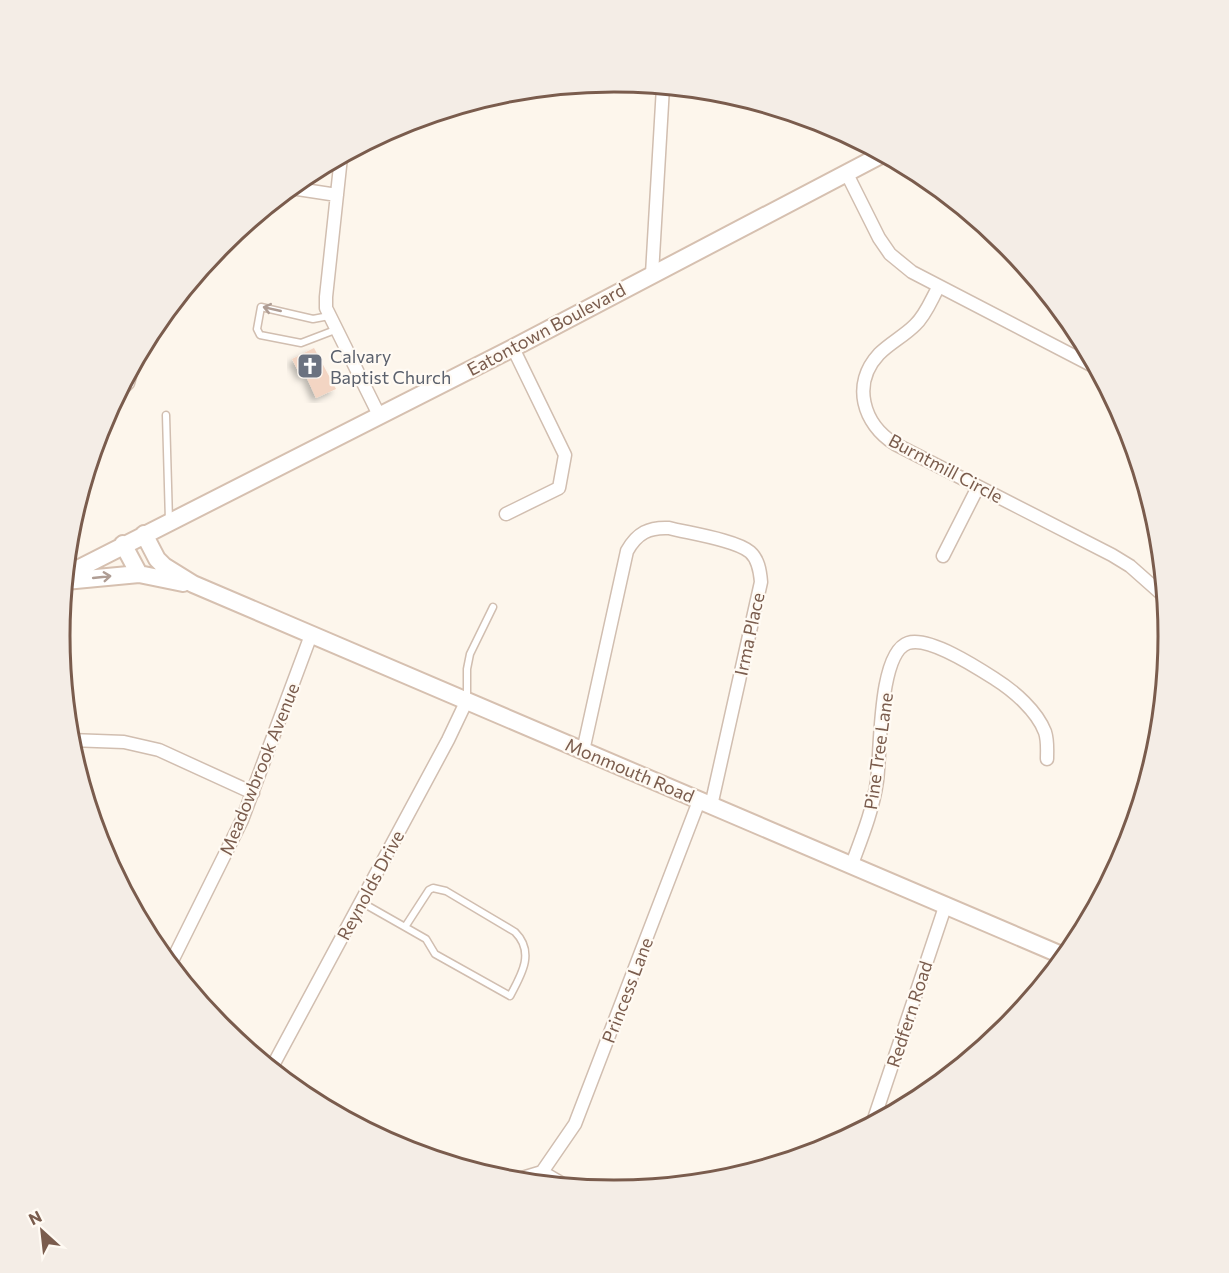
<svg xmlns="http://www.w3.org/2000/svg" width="1229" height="1273" viewBox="0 0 1229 1273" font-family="Commissioner,sans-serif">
<defs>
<filter id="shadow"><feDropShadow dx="-4" dy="4" stdDeviation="3" flood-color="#0004"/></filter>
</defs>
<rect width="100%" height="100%" fill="#fdf6ec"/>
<!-- building -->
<path fill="#f3d5c3" filter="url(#shadow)" d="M314,348L336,389L316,398L305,374L301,377L292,359Z"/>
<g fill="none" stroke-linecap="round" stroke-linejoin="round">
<!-- lane casing -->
<g stroke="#d1beb0" stroke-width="9">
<path id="lane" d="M329,316L313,319L261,307L257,329L260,335L301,343L335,330
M166,415L169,521
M467,700V669L470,654L493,607
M361,902L405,927L429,890L433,888L446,891L515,932C535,952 522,974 510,996L435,954L426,939L405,927"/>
</g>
<!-- street casing -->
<g stroke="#d1beb0" stroke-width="15">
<path id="street" d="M341,157L326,297V308L379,415
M847,174L879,238L890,254L912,272L1097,368
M291,188L337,195
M652,274L663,87
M939,286C932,298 926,315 915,325C904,336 890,343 879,354C851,384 863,424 895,444L1112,555L1130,566L1165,597
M121,390L128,383L132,369
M506,514L559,488L565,455L513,348
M943,556L978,487
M70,740L124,742L159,750L253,793
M583,751L627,551C637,533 649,527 669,528C688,533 736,540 750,552C758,559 760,570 761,582L711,806
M852,864C862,837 873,810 877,781C881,752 878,653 908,643C929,636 978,668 995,679C1014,691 1037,711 1045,732C1048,741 1047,750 1047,759
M170,965L242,820L311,635
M271,1069L448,740L467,700
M872,1125L946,904
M542,1172L575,1124L699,801
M542,1172L566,1186
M512,1181L542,1172"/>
</g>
<!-- secondary casing -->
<g stroke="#d6c0b0" stroke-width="20">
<path id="secondary" d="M144,534L157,559L164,566L193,584L1066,957
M123,544L139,574
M66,575L513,348L883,154
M65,581L139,574L183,583"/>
</g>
<!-- lane -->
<use href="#lane" stroke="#fff" stroke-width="6"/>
<!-- street -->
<use href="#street" stroke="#fff" stroke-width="12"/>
<!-- secondary -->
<use href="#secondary" stroke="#fff" stroke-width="16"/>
</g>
<!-- one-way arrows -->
<defs><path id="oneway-shaft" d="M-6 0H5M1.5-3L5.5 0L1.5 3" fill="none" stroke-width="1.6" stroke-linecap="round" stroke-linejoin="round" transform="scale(1.5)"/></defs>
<g stroke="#af9d94">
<use href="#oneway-shaft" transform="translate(272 309) rotate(-167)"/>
<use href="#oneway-shaft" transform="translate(102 577) rotate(-6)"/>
</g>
<!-- icons -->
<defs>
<g id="church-square" transform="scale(1.35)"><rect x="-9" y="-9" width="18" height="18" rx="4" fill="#6b7280" stroke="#fffaf3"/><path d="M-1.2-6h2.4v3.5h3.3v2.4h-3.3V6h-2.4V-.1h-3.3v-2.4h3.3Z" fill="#fff"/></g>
</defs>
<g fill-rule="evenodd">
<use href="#church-square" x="310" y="366"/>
</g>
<g text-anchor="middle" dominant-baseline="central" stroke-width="4.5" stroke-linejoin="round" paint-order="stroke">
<!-- street labels -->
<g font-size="18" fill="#7a5c4d" stroke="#fffaf3">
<text transform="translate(546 329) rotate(-28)">Eatontown Boulevard</text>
<text transform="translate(946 468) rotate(28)">Burntmill Circle</text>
<text transform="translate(749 634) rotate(-78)">Irma Place</text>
<text transform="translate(878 751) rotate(-82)">Pine Tree Lane</text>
<text transform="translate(259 769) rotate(-68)">Meadowbrook Avenue</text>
<text transform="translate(630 770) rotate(23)">Monmouth Road</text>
<text transform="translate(370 885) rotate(-62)">Reynolds Drive</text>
<text transform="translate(627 990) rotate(-69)">Princess Lane</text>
<text transform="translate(909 1014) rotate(-72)">Redfern Road</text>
</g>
<!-- worship labels -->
<g font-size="18" fill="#5b616d" stroke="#fffaf3" text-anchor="start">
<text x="330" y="356">Calvary<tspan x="330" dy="21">Baptist Church</tspan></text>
</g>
</g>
<!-- crop -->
<path d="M0 0H1229V1273H0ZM70 636a544 544 0 1 1 1088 0a544 544 0 1 1-1088 0Z" fill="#f4ede6" fill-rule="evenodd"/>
<path fill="none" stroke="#7a5c4d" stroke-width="3" d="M70 636a544 544 0 1 1 1088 0a544 544 0 1 1-1088 0Z"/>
<!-- north arrow -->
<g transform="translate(42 1231) rotate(333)" stroke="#fffaf3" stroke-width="4.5" paint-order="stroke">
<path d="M0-4.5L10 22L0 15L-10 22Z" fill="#7a5c4d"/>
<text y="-9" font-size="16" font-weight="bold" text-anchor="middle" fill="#7a5c4d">N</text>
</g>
</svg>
